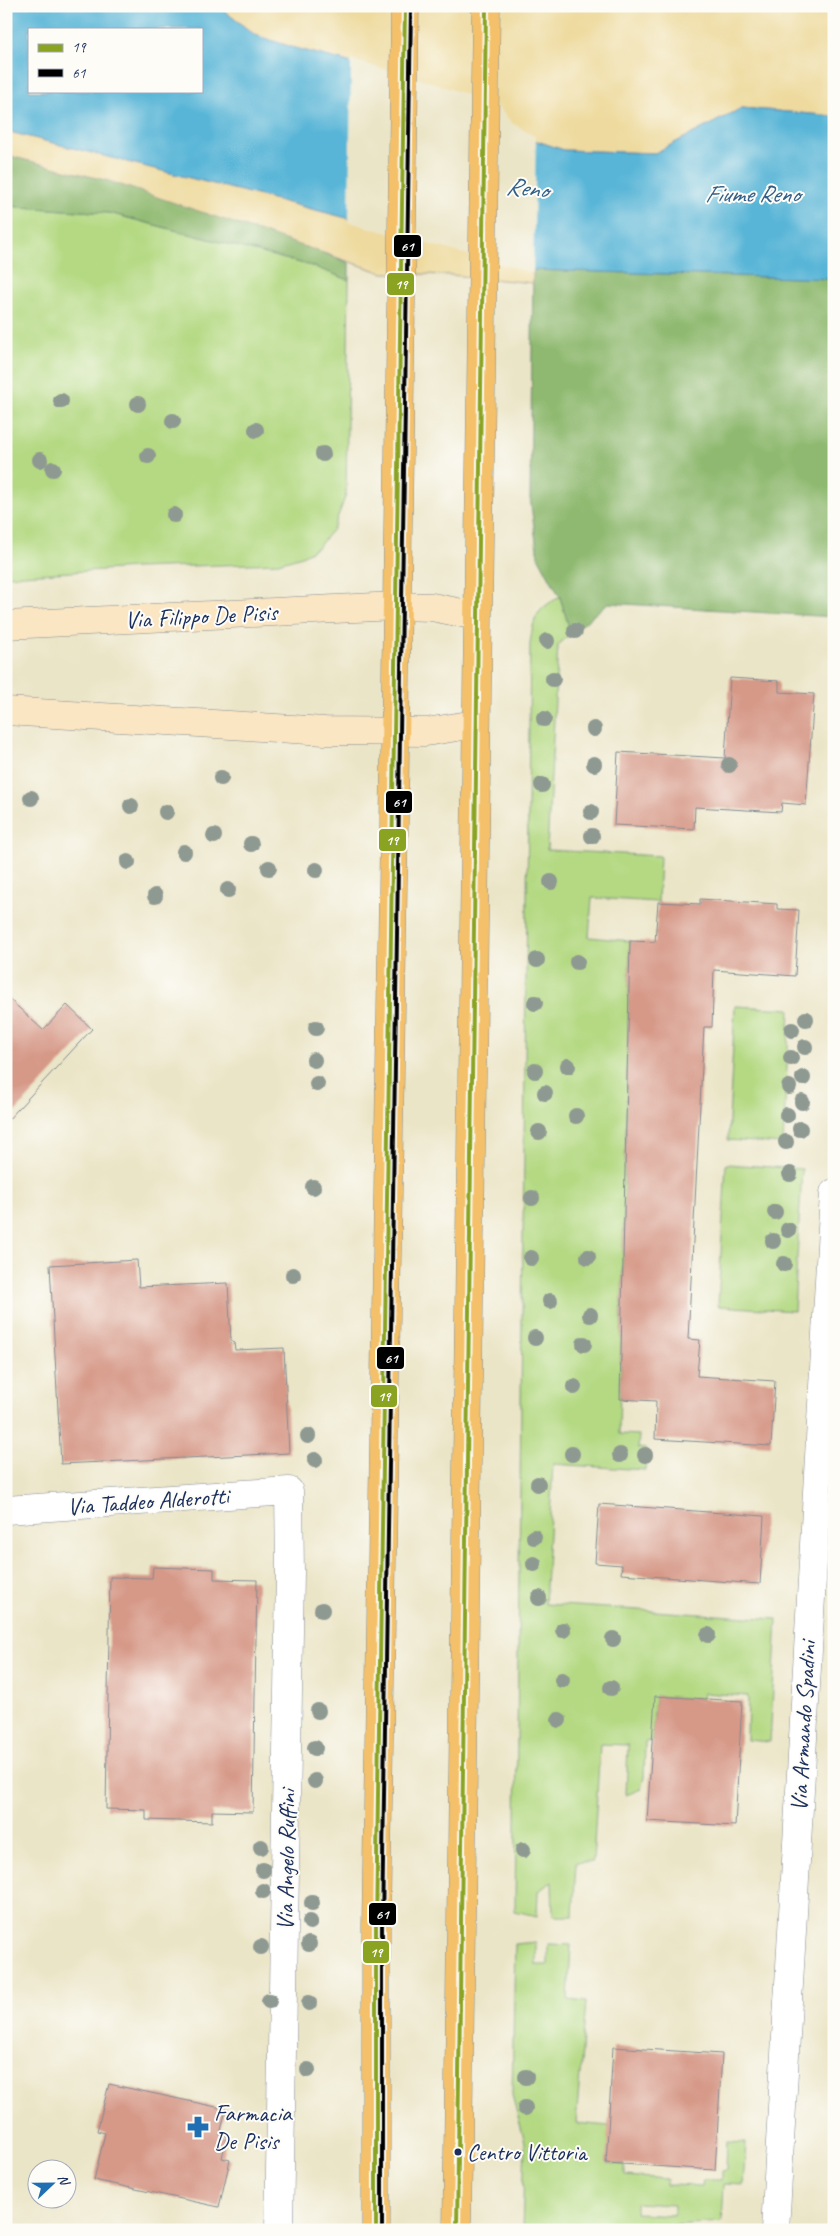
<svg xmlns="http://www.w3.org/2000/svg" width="840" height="2236" viewBox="0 0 840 2236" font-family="Caveat,sans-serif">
<rect width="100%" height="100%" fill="#fdfcf7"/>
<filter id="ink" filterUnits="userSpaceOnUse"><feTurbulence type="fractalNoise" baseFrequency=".02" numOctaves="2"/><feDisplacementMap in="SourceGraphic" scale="10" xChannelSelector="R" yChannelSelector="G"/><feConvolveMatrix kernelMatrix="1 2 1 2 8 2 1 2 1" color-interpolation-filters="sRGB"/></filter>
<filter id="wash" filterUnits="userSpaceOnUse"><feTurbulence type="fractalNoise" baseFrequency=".0096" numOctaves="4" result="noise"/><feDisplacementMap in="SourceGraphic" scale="20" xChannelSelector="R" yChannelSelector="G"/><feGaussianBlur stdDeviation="1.12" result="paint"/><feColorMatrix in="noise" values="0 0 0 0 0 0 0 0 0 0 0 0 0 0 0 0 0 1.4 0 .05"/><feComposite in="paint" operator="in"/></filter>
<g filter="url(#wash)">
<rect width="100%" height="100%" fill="#ebe5c7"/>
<!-- green -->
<path fill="#b4d982" stroke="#688470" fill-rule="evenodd" d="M6,206L109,213L312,266L349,280L346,495L333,529L318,547L302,556L278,563L135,568L6,576Z
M560,597L571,634L558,645L547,850L660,856L658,902L592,898L589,937L630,941L619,1434L639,1435L638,1448L646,1449L645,1470L553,1464L545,1604L777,1619L770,1742L747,1740L748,1696L704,1693L703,1699L655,1696L652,1741L645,1742L644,1777L641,1789L626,1795L628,1745L600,1744L593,1862H576L573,1916H553L552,1882L538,1891L537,1916L515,1911L530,644C534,617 535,610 560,597Z
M735,1006L790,1009L783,1144L728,1140Z
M726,1164L802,1169L794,1311L718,1306Z
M536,1942V1965H548V1944L571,1945L568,2000L586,2002L576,2123L609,2126L607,2163L625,2165V2176L667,2179L666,2185L702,2186L703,2180H721V2171L726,2170L727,2142L746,2143L743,2185L724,2184L722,2222L672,2225L670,2230H522L525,2142L512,2095L515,1944ZM636,2203L674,2205V2215L636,2213Z"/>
<!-- forest -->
<path fill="#8fb970" stroke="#557467" d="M6,155L109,181L288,239L349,263V280L312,266L109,213L6,206Z
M533,270L834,279V617L608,603L571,634L560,597L538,556L530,498Z"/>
<!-- sand -->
<path fill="#eeda9e" stroke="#84847e" d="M218,6H834V116L742,108L655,153L564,150L537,141L510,125L429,83L295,48L255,35Z
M6,131L339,216L533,270V283L451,275L383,273L109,181L6,155Z"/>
<!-- water -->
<path fill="#59b5d7" stroke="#3a729a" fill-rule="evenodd" d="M6,6H218L255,35L295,48L429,83L510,125L537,141L564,150L655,153L742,108L834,116V279L533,270L339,216L6,131ZM29,29H201V91H29Z"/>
<!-- pier -->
<path fill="#ebe5c7" d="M351,60L429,81L497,106L512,123L536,137L533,273L349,222Z"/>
<g id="blocks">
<!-- building -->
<path fill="#d69887" d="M730,678L779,681V692L814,694L806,805L782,803L781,812L695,807L694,829L614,825L618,752L725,758Z
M700,899L777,904V909L799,910L795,976L714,970L712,1027H704L688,1339L700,1340L697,1376L775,1381L771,1446L655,1439L656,1401L620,1399L630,941L655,942L658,902L700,904Z
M6,996L43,1030L67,1005L92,1029L6,1122Z
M137,1260L139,1287L228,1283L231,1342L234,1343L235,1350L284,1348L289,1453L61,1464L50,1265Z
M599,1504L764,1516L760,1584L621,1574L622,1565L595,1563Z
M153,1567L214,1569V1579L257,1580L253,1812L212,1811V1822L146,1820V1810L106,1809L110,1577L152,1578Z
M655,1696L742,1701L735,1826L647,1821Z
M613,2047L722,2054L715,2170L606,2163Z
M109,2084L226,2109L220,2135L227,2136L222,2158L230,2160L219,2207L94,2180L105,2133L97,2131Z"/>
</g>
</g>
<g filter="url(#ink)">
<use href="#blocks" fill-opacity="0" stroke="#838a92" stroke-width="1"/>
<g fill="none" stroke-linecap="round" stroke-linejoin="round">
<!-- street casing -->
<g stroke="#838a92" stroke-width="29">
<path id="street" d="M6,1510L289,1491L290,1572L279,2230
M775,2230L834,1193"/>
</g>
<!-- secondary casing -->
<g stroke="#838a92" stroke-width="29">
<path id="secondary" d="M6,625L396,606L432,607L477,616
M6,711L325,731L426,732L475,724"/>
</g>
<!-- primary casing -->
<g stroke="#838a92" stroke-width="29">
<path id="primary" d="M376,2230V1927L394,824L405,6
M457,2230L486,6"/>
</g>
<!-- street -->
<use href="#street" stroke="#fff" stroke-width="28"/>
<!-- secondary -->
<use href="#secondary" stroke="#fbe6c3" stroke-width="28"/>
<!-- primary -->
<use href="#primary" stroke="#f4c16a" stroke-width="28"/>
<!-- bus-1 casing -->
<g stroke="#fdfcf7" stroke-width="8">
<path id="bus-1" d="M376,2230V1927L405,6
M457,2230L486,6"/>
</g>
<!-- bus-2 casing -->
<g stroke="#fdfcf7" stroke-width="8">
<path id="bus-2" d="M382,2230V1927L411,6"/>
</g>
<!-- bus-1 -->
<use href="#bus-1" stroke="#8aa320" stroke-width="4"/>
<!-- bus-2 -->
<use href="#bus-2" stroke="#000" stroke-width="4"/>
</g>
<!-- trees -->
<g fill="#8e9992">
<circle cx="61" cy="401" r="8"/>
<circle cx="138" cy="404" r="8"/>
<circle cx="173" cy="421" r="8"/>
<circle cx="256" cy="430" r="8"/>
<circle cx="323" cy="454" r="8"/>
<circle cx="148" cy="456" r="8"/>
<circle cx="40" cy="460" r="8"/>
<circle cx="53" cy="469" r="8"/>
<circle cx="174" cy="515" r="8"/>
<circle cx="575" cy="631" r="8"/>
<circle cx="547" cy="641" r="8"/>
<circle cx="553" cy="679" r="8"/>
<circle cx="544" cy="719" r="8"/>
<circle cx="594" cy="729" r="8"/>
<circle cx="594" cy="764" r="8"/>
<circle cx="729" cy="765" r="8"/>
<circle cx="221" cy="778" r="8"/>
<circle cx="542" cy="785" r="8"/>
<circle cx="31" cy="798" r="8"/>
<circle cx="131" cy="806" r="8"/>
<circle cx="166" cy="812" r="8"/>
<circle cx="591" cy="812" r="8"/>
<circle cx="214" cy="836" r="8"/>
<circle cx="592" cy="836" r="8"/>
<circle cx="251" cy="844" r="8"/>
<circle cx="184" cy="852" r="8"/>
<circle cx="128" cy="862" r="8"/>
<circle cx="269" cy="868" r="8"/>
<circle cx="316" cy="870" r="8"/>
<circle cx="551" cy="882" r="8"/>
<circle cx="228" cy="890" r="8"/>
<circle cx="155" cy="896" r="8"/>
<circle cx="537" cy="960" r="8"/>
<circle cx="577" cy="962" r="8"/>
<circle cx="535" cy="1003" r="8"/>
<circle cx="806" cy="1019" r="8"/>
<circle cx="316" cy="1028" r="8"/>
<circle cx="792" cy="1030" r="8"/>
<circle cx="805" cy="1047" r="8"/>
<circle cx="791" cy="1058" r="8"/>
<circle cx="314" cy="1060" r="8"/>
<circle cx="568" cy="1066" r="8"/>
<circle cx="535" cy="1071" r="8"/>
<circle cx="803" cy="1078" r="8"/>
<circle cx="317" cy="1084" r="8"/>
<circle cx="789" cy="1087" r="8"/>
<circle cx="545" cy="1093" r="8"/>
<circle cx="802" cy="1102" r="8"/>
<circle cx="787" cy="1115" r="8"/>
<circle cx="576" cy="1116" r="8"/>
<circle cx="800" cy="1129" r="8"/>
<circle cx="539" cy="1132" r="8"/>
<circle cx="786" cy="1142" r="8"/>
<circle cx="790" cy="1174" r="8"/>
<circle cx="313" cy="1187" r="8"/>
<circle cx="532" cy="1198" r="8"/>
<circle cx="775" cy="1212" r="8"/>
<circle cx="788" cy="1230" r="8"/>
<circle cx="773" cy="1241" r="8"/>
<circle cx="588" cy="1257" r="8"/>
<circle cx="531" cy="1258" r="8"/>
<circle cx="784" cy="1264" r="8"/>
<circle cx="293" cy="1275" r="8"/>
<circle cx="550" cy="1301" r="8"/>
<circle cx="590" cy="1315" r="8"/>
<circle cx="535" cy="1338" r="8"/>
<circle cx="584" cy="1344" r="8"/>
<circle cx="574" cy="1387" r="8"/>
<circle cx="308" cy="1436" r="8"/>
<circle cx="572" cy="1454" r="8"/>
<circle cx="620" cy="1455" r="8"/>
<circle cx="645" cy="1455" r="8"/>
<circle cx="315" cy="1460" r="8"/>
<circle cx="538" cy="1484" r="8"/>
<circle cx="534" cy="1537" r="8"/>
<circle cx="534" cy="1564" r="8"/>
<circle cx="539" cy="1598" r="8"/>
<circle cx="322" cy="1610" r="8"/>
<circle cx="563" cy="1630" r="8"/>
<circle cx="708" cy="1635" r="8"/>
<circle cx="613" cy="1639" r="8"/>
<circle cx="562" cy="1680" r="8"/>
<circle cx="611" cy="1688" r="8"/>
<circle cx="318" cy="1711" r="8"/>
<circle cx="559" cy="1720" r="8"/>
<circle cx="315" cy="1748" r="8"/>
<circle cx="315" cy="1781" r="8"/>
<circle cx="261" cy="1847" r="8"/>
<circle cx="523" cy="1850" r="8"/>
<circle cx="263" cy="1870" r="8"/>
<circle cx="263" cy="1891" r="8"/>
<circle cx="312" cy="1903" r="8"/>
<circle cx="310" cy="1922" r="8"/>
<circle cx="309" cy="1944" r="8"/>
<circle cx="261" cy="1947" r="8"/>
<circle cx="269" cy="2001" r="8"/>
<circle cx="309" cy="2003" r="8"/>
<circle cx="308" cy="2070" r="8"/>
<circle cx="526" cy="2077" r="8"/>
<circle cx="525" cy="2108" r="8"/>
</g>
</g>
<!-- icons -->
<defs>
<g id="pharmacy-bare" transform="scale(1.725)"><path d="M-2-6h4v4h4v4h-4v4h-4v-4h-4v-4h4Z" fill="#1f6fb2" stroke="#fdfcf7" stroke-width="2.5" paint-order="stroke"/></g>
</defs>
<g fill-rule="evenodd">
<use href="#pharmacy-bare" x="198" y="2127"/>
</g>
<!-- markers -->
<circle fill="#1b2f5e" stroke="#fdfcf7" stroke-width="2" cx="458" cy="2152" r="4.5"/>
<g text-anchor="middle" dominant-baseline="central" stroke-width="4" stroke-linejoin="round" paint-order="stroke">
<!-- bus labels -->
<g font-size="23" fill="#1b2f5e" stroke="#fdfcf7" text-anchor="start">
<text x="467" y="2152">Centro Vittoria</text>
</g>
<!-- street labels -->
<g font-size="24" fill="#1b2f5e" stroke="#fdfcf7">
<text transform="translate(201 616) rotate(-3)">Via Filippo De Pisis</text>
<text transform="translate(148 1501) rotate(-4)">Via Taddeo Alderotti</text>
<text transform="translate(803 1726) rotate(-87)">Via Armando Spadini</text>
<text transform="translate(286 1860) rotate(-89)">Via Angelo Ruffini</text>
</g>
<!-- poi labels -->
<g font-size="24" fill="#1b2f5e" stroke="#fdfcf7" text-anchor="start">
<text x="214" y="2113">Farmacia<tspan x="214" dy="28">De Pisis</tspan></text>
</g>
<!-- water labels -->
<g font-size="25" font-style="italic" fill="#315e88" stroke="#fdfcf7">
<text transform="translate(527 188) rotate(6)">Reno</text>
<text x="752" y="194">Fiume Reno</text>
</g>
</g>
<g stroke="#fdfcf7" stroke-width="2">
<rect x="393" y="234" width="29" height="24" rx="5" fill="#000"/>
<rect x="386" y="272" width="29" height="24" rx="5" fill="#8aa320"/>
<rect x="385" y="790" width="28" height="24" rx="5" fill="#000"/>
<rect x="378" y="828" width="29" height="24" rx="5" fill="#8aa320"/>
<rect x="376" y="1346" width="29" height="24" rx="5" fill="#000"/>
<rect x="370" y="1384" width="28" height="24" rx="5" fill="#8aa320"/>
<rect x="368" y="1902" width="29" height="24" rx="5" fill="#000"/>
<rect x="362" y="1940" width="28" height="24" rx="5" fill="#8aa320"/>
</g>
<g font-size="14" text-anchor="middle" font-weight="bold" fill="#fff">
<text x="407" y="251">61</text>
<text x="401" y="289">19</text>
<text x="399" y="807">61</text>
<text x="392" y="845">19</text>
<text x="391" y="1363">61</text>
<text x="384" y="1401">19</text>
<text x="382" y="1919">61</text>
<text x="376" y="1957">19</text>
</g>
<!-- margin -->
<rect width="840" height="2236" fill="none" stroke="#fdfcf7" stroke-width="25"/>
<!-- legend -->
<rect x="28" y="28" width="175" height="65" fill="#fdfcf7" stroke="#a3aaba"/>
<rect x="38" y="44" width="25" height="8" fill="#8aa320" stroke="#a3aaba"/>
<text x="72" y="52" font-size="15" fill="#1b2f5e">19</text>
<rect x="38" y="69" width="25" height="8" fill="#000000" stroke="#a3aaba"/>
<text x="72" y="78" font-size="15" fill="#1b2f5e">61</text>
<!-- north arrow -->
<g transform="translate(52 2184) rotate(68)"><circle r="24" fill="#fdfcf7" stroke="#a3aaba"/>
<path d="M0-4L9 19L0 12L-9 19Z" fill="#1f6fb2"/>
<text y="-8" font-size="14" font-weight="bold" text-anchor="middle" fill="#1b2f5e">N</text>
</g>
</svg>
